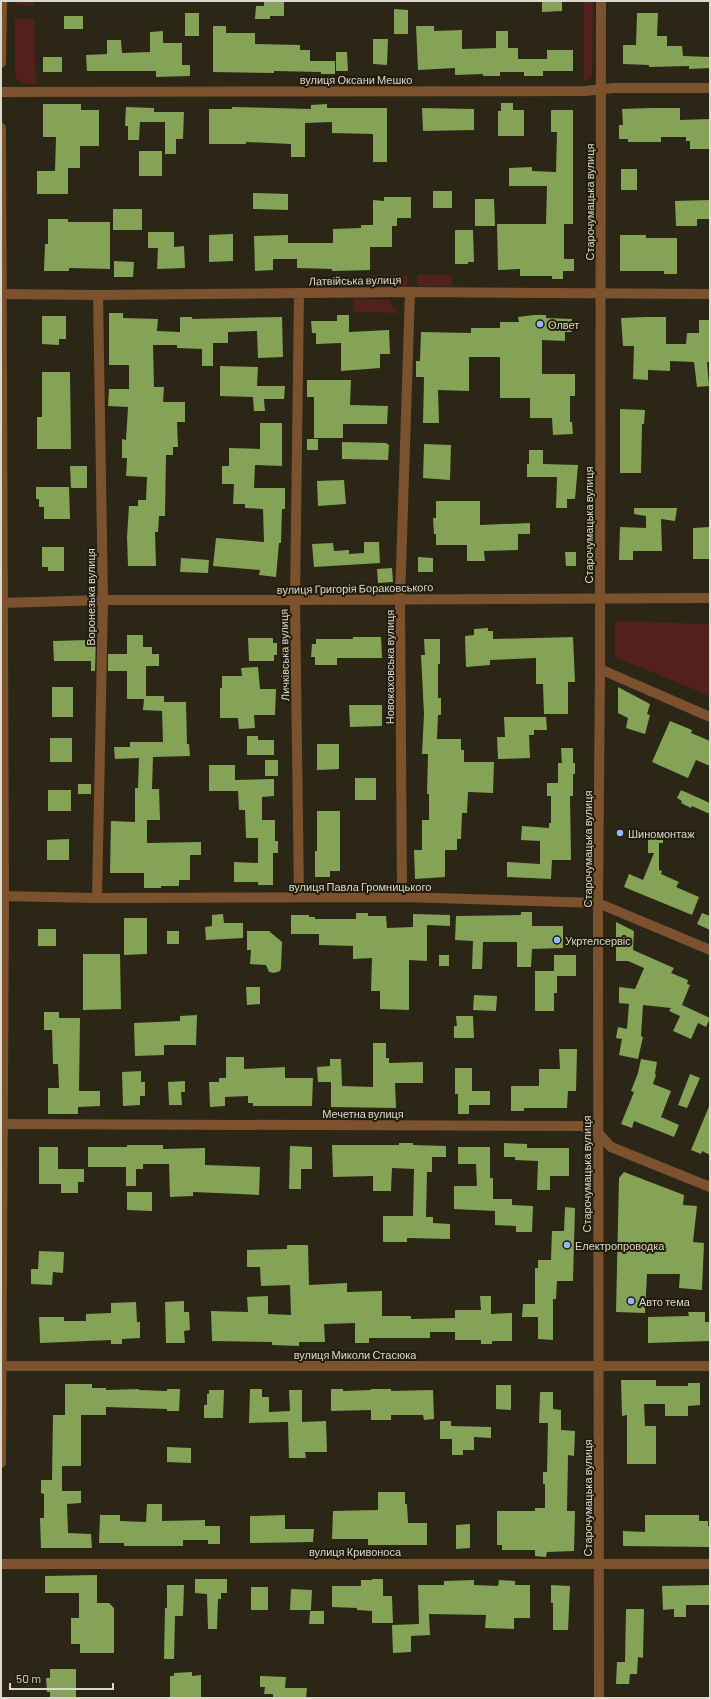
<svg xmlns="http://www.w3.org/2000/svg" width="711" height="1699" viewBox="0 0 711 1699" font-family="Barlow,sans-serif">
<rect width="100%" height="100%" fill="#2b2616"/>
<!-- green -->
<path fill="#54201c" d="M15,1H34V6L16,5Z
M584,1H593L592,77L584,82Z
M15,18L34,19L36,85L18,82L15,75Z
M370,275L408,276L407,287L371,286Z
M417,275H452V286H417Z
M353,299L389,300L398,313L354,312Z
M615,621L710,624V696L615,657Z"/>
<!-- building -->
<path fill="#84a357" d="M264,1H284V16H270V19H255L256,6H264Z
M542,1H562V11L542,12Z
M394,9L408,10V34H394Z
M185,13H199V36H185Z
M637,13H658L657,36H667V46H682L683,56L710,57V68L689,69V66L649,67V65L623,64V45H636Z
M64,16H83V29H64Z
M213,26H226V33H255V44L300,45V50H310V61H335V74H321V72L274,71V73L213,72Z
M416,26H434V31L462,30V49L496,48V31H508V48H518V59H547V50H573V71H543V76H524V72H500V76H483V74L455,75V68L418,70Z
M163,31V43H182V65H190V76L156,77V71H87L86,55L107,54V40H121L122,53L150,52V32Z
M373,39H388L387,65L373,64Z
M336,52H347L348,71H336Z
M43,57H62V72H43Z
M501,103H513V110H524V136H498V111H501Z
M43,104H81V110H99V146H80V168H68V194H37V171H55L56,137H43Z
M327,104V108H387V162H373V134L332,133V122L305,123V157H291V144L246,142V144H209V109H232V107L311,109V105Z
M126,107L154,108V112H184L183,139H176V154H165V122H140L139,140H128V126H125Z
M422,108L474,109V130L423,131Z
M651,108H680V120L710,119V149H690V141H686V137H661V142H628V139H619V125H623L622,109Z
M551,110H573V224H564V259H574V271H563V279H552V276H520V269L498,270L497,224H546L547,186H509V168L532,167V171L556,172L557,132H551Z
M139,151H162V176H139Z
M621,169H637V190H621Z
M433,191H452V208H433Z
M253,193L288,194V210L253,209Z
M384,197H411V218H397V226H392V247H370V270L332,271V269L297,268V259H273V270L255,271L254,236L288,235V243H333V229L361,228V225H373V200L384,201Z
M475,199H494L495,226H475Z
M710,200V219H697V226H676L675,201Z
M113,209H142V230H113Z
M48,219H68V222H110V269L69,268V271H44L45,244H48Z
M455,230H473L474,262H468V264H455Z
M148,232H174V247L184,246L185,268L157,269L158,248H148Z
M233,234V261L209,262V235Z
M620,235H646V238H677V274H664V271H620Z
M114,261L134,262L133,277H114Z
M109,313H123V318L158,319L157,331L180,332V317H192V319L282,317L283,357L258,358L257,331L228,332V343H213V366H202V349L177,348V345H153L154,387H164L163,402H185V422H177L178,447H173V455H166L165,516H159L158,532H155L156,566H128L127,537L129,506H138V500H146L147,477L126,476L127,458H122V439L126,440L128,407L108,406L109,389H129V365H109Z
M337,315H349V332L389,330L390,354H380V368L341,371V343L316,344V333H312L311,321H337Z
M534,315H546V318L572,319V332H565V341L542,340V374H575V396H570V422H572L573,434L553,435L552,418H530V398H500V357H469V391L438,390L439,423H423L424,377H416V361H420L421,332L471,333V328H500V322H519L518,317Z
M42,316H66V339H59V345L42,344Z
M646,317H666V344H686L687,333H699V320H710V362H707L709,386L697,387L694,362L670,361V371L648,370V380L633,379L634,346H623L621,318Z
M220,366L258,367L257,386H285L284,399H264L265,411H254L253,397L220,396Z
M42,372H70L71,449H37V417H42Z
M307,380H351L350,405L388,406L387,424H343V438H314V397H307Z
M620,409L645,410L644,424H642L641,473H620Z
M260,423H282V466L255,465L254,488H285V509H282L281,543H279L276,577L259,575L260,570L213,566L216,538L264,542L263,509L245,508V504H233L234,484H222V466H229V448L260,449Z
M307,439H318V450H307Z
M342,442L386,443L389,445L388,460L342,459Z
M424,444L451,445L450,480L423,478Z
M529,450H543V464L578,465L575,499H567V508H556L557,477H527V464H529Z
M70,466H87V488H71Z
M344,480L346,504L318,506L317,481Z
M36,487H69L70,519H44V507H39V499H36Z
M436,501H480V525L530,523V534H518V550L484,551L485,561H467V545H436V534H434L433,518H436Z
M634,508H677L675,521L661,519L662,551H633V560H619L620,527L646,528V516L634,514Z
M710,527V559H693V528Z
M364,542H379L380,563L314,567L312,544L333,543L334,551L349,550V554L364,553Z
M42,547H64V571H48V567H42Z
M565,552H576V566H566Z
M418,557L433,558V572H418Z
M181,558L209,560L208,573L180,572Z
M392,568L393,582L378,583L377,569Z
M488,628V631H493V639L573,637L575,682H568V714H544L543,684H536V658L490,660V665L466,667L465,636L474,635V629Z
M127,635H143V647H152V654H159V666H146V696H164V702H186L187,744H189L190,756L153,757L152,789H159L160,820H147V843L201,842V855H190V880H179V886H161V888H144V873H110L111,821L135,822V788H138L139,758L115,759L114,747H130V742H163L162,711L143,710L144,699H127V671H108V654H127Z
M353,637H381L382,658H337V665H315V657H311L312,644H316V639H353Z
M87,638H96L95,671H91V661H54L53,641L87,640Z
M248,638H273V643H277V655H274V661H249Z
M424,639H440V664H438V698H441V715H438L437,739H461V750H464V762H494L493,793L468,792L467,813H462L461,839H457V850H445V877L415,879L414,850H422V820H429V794H427L428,754H422L424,714L421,655H425Z
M258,667L260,689H276L275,715H254L255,728L239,729L238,718H220V688H222V676H242L241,668Z
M52,687H73V717H52Z
M618,687L650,704L647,714L650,715L645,734L626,728L628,718L618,713Z
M349,705H382V726L350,727Z
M504,717H546L547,730H534V735H529L530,758L498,759L497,737H505Z
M670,721L692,730L691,733L710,741V766L696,760L688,778L652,762Z
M247,736H258V740H274V755H247Z
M50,738H72V762H50Z
M317,744H339V769L317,770Z
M561,748H573V763H575V774H573V796H570L571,860H552L551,879L507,877V862L540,864V841L521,840L522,826L549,828V823H551V796H547V783H558V763H562Z
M265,760H278V776H265Z
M209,765H235V780L274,779V796L262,797V820H275V841H278V853H273V885H258V882H234V862L258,863V838H246L245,810H239L238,791H209Z
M355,778H376V800H355Z
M78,784H91V794H78Z
M48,790H71V811H48Z
M681,790L710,803V814L692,806L691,808L681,803L682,801L677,798Z
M317,811H340V871H330V877H315V851H317Z
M648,831L663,832V843H659V870L662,871L661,874L679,882L676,887L699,897L692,915L624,887L629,874L643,880L654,853H648Z
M69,839V860H47V840Z
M521,912H532V926H563V948L532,949L531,967H517V942H483L482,969H472L473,941L455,940L456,916L521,915Z
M356,913H368V916H386L387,928L413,927V914L450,915V926L427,925V961L409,960V1010L380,1009V991H371L372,958L353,959V946L319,945V934H291V915H309V917H315V919H356Z
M702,913L710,916V930L697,924Z
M223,914L224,923H243V938L206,940L205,927L212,926V915Z
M124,918H147V954L124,955Z
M616,922L634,931L633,950L674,968L671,973L688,980L687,984L690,985L682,1005L710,1018L706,1027L698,1023L691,1039L673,1031L680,1016L669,1011L671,1008L643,1005L641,1036L643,1037L638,1059L619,1055L622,1039L616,1038L618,1027L627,1029L629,1004L619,1003V987L635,989L644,968L628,961H616Z
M38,929H56V946H38Z
M167,931H179V944H167Z
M247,931H269L282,942L281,968L280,971L274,973L269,972L266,965L250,964L251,950H247Z
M83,954H120L121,1009L83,1010Z
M439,955H449V966H439Z
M554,955H576V976H557V993H554V1011H535V971H554Z
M246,987H260V1004L247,1005Z
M474,995L497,996L496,1011L473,1010Z
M44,1012H59V1018H80L79,1091H100V1106L78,1107V1114H48V1088H59L58,1064H53L52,1030H44Z
M197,1015L196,1045H164V1055L135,1056L134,1023L180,1021V1016Z
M456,1016H473L474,1038H454V1026H457Z
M373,1043H386V1058H389V1063L423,1062V1083H395L396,1108L331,1107V1082H318L317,1067L330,1066V1059H341L342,1086L373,1087Z
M559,1049H577L576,1091H568L567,1108H524V1111H511V1086H539V1069H560Z
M226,1057H244V1069L285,1067V1078H313L312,1106H253V1103H248V1096L225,1097V1106L210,1107L209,1082H219V1078H226Z
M641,1059L657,1062L655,1074L656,1075L653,1084L671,1091L661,1117L679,1125L674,1137L634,1121L632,1128L621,1124L634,1092L631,1091L638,1073Z
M455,1068H472V1091H490V1105H469V1114H458V1094H455Z
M141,1071V1082H145V1096H140V1105L123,1106L122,1072Z
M690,1074L700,1078L687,1108L678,1105Z
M185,1081V1092H181L182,1105H169L168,1082Z
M710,1104V1155L702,1151L701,1154L691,1150Z
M399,1143H413V1145L446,1146V1157H432V1172H427L426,1217H433V1223L450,1224V1239L407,1238V1242H383V1216H413L414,1169L392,1168L391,1191H373V1176L333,1177L332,1145H399Z
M504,1143L527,1144V1148H569V1176H550V1190H537L538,1161L515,1160V1157H504Z
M127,1145H163V1149L205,1148V1165L260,1167L259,1195L193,1192V1196L170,1197L169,1164H143V1169H136V1186H126V1167H88V1147H127Z
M290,1146L312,1147V1169H301V1189H289Z
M39,1147H58V1169H84V1182H78V1193H61V1184H39Z
M458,1147H490V1178H493V1199H512V1205L533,1206L532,1232H516V1226L495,1225V1211L454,1209V1186H477L476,1164H458Z
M624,1172L684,1195L683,1205L697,1206L693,1242L704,1243L702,1290L679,1288L680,1274H647L645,1313L616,1312L619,1178Z
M127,1192H152V1211L127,1210Z
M565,1207L575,1208L573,1281H557L556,1299H553V1340L538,1339V1317H522L523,1304H535V1268H538V1260H551L552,1231H564Z
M287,1245H308L309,1285L347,1283V1292L382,1291V1316H411V1319L455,1318V1310H481L480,1296H491V1314L512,1313V1341H492V1344H481V1340H455V1332H430V1338H369V1343H355V1323L324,1324L325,1342H299V1346L272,1345V1342L212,1341L211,1311L248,1312L247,1297L268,1296V1314L291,1315L290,1285L261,1286L260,1267H247V1250L287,1249Z
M39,1251L64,1252L63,1273L53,1272L52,1285L31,1284V1269H38Z
M184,1301V1312H189L190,1330L184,1331L185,1343H166L165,1302Z
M136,1302L137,1322H140V1338L122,1339V1344H111V1340L40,1343L39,1317H64V1321H86V1314L111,1313V1303Z
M688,1312H705V1322H710V1341L648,1343V1317L689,1316Z
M621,1380H656V1386H688V1383H700V1405L688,1406V1416H665V1404H644L645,1426H656V1464H627V1415L622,1416Z
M65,1384H92V1388H106V1390L139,1389V1390L167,1391V1389H180L179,1411H167V1409L106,1407V1415H81V1466H62V1491H81V1503L67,1504L68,1533L91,1534L92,1548H41L40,1518H44V1494L41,1493V1480H52L53,1415H65Z
M496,1385H511V1410L496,1409Z
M250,1389H262V1397H269V1412L290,1411L289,1390H302V1422L326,1421L327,1452H305L306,1458H289L288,1422L249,1423Z
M331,1389H343V1391L371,1390V1389H391V1391L433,1390L434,1419L424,1420L423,1415H391V1420H371V1410L331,1411Z
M209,1390H224L223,1418H204V1405H207V1394H209Z
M540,1392H553V1409L561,1410V1430L575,1431L574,1456L568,1455L567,1511H575L574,1551L547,1552L546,1557L535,1556V1550H502V1545H497V1511H535V1508H545V1484H543V1472H547L548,1423H539Z
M440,1421H451V1426L491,1427V1438L474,1437V1450H463V1455H452V1439H440Z
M167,1447L191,1448V1463L167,1462Z
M378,1492H405V1504H407L408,1523H427V1545H368V1539H332L333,1511L378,1510Z
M147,1504H162V1521L205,1520V1526H220V1544H208V1540H183V1546H124V1543H99L100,1515H120V1521L146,1522Z
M285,1515V1529H314L313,1542L250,1543V1516Z
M645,1515H699V1521H708V1526H710V1547L623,1546V1531L645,1532Z
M470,1524V1548L456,1549V1525Z
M97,1575V1603H109L114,1608V1653H80V1644H71V1618H79V1593H45V1576Z
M195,1579H227V1593H221V1599H218L217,1629H208L207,1594L195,1593Z
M372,1579H383V1596H392L393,1623H372V1611L357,1610V1608L332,1607V1586H361V1580H372Z
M474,1580V1585L498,1586L499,1580L515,1581V1585H530V1618H514V1629L485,1628L486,1615L429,1614L430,1635L411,1636V1652L393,1653L392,1625L419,1624L418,1585H444V1581Z
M167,1585H184L183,1616H175L174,1659H164L165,1608H167Z
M551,1585L570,1586L568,1630H553V1603H551Z
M710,1585V1605H686V1617H674V1609L663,1610L662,1586Z
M251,1587H268V1610H251Z
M291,1589L312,1590L311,1610H290Z
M626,1609H644L643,1658L638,1657L637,1674H630L629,1684H616L617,1662H625Z
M310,1611H324V1624H309Z
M50,1669H76V1698H50V1692H47L46,1678H50Z
M192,1672V1676L201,1675V1697L170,1698V1676H174V1673Z
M260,1676L286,1677L285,1688H307L306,1698H273V1694H264L265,1687H260Z"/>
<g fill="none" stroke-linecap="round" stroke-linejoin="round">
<!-- minor -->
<path stroke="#7c522e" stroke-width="10" d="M1,92L585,91L613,88H710
M1,294L98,295L410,292L710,294
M1,603L103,600H295L710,598
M600,669L710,717
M1,896L97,898L402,897L598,903L710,950
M299,897L295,600L299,293
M402,897L400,599L410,292
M97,898L103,600L98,295
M1,1124L582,1126L598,1133L611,1147L710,1187
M1,1366H710
M1,1564H710"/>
<!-- tertiary -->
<path stroke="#7c522e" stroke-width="10" d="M1,63L2,1
M1,128L4,896L1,1463
M599,1698L598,903L600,669L601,1"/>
</g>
<!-- markers -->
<g fill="#90b8fd" stroke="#211d0d" stroke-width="1.5">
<circle cx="540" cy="324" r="4"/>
<circle cx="620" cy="833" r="4"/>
<circle cx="557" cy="940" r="4"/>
<circle cx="567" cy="1245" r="4"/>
<circle cx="631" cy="1301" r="4"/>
</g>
<g text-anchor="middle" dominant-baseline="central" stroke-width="4" stroke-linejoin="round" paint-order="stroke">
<!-- street labels -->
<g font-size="11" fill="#dbd8ce" stroke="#211d0d">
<text x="356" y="79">вулиця Оксани Мешко</text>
<text transform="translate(589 202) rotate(-90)">Старочумацька вулиця</text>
<text transform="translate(355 280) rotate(-1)">Латвійська вулиця</text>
<text transform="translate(588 525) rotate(-90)">Старочумацька вулиця</text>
<text transform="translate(355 588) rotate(-1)">вулиця Григорія Бораковського</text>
<text transform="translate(90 597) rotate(-90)">Воронезька вулиця</text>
<text transform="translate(284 655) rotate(-91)">Личківська вулиця</text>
<text transform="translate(389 667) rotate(-90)">Новокаховська вулиця</text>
<text transform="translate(587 849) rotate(-90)">Старочумацька вулиця</text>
<text x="360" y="886">вулиця Павла Громницького</text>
<text x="363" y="1113">Мечетна вулиця</text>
<text transform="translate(586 1174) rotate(-90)">Старочумацька вулиця</text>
<text x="355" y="1354">вулиця Миколи Стасюка</text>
<text transform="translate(587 1498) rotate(-90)">Старочумацька вулиця</text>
<text x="355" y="1551">вулиця Кривоноса</text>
</g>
<!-- poi labels -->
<g font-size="11" fill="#dbd8ce" stroke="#211d0d" text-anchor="start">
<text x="548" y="324">Олвет</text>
<text x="628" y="833">Шиномонтаж</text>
<text x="565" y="940">Укртелсервіс</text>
<text x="575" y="1245">Електропроводка</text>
<text x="639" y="1301">Авто тема</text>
</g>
</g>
<!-- border -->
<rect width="711" height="1699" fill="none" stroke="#dbd8ce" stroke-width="4"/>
<!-- scale -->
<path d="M10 1683v6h103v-6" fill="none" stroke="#dbd8ce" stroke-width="2"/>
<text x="16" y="1683" font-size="12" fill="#dbd8ce" stroke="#211d0d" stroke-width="3" paint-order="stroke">50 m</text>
</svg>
